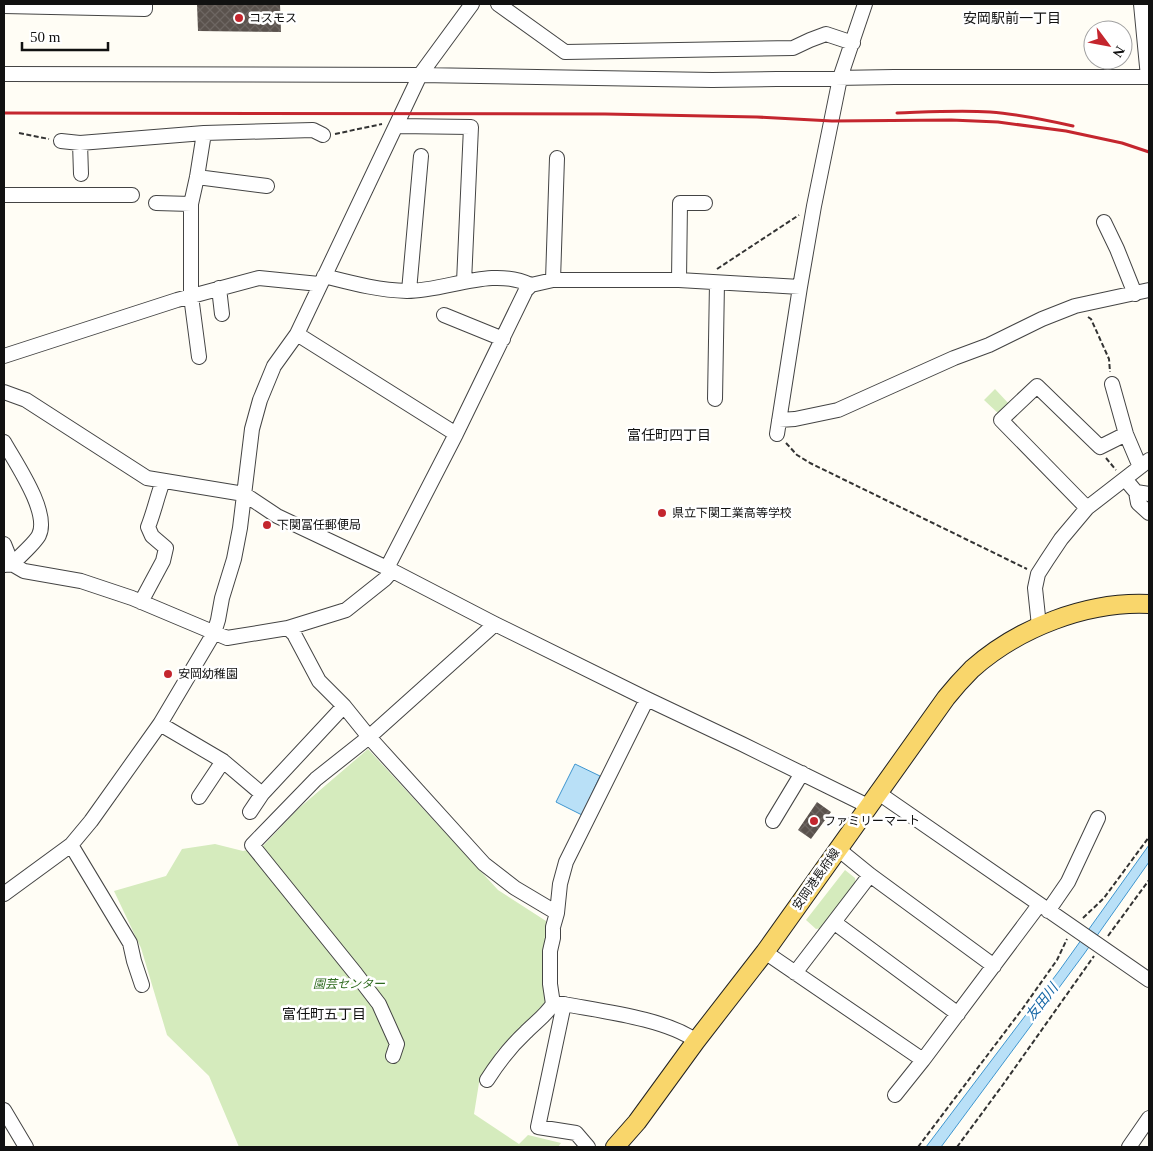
<svg xmlns="http://www.w3.org/2000/svg" width="1153" height="1151" viewBox="0 0 1153 1151" font-family="'Times New Roman','Noto Sans JP',serif">
<defs>
<pattern id="building-cross-hatch" width="8" height="8" patternUnits="userSpaceOnUse" patternTransform="scale(1.25)"><rect width="8" height="8" fill="#5a524d"/><path d="M0 0l8 8M0 8l8-8" fill="none" stroke="#6d6662"/></pattern>
</defs>
<rect width="100%" height="100%" fill="#fffdf5"/>
<!-- park -->
<path fill="#d5ebbd" d="M995,389L1010,405L1000,415L984,400Z
M368,749L498,890L546,921L545,1003L497,1051L479,1083L474,1114L519,1144L528,1135L561,1143L558,1147H239L209,1076L167,1035L141,948L114,891L166,876L182,849L215,844L243,851L263,846L298,809Z
M845,870L855,878L856,885L822,928L816,929L806,920Z"/>
<!-- water -->
<path fill="#b9e0f7" stroke="#3f96cf" d="M575,764L600,776L582,815L556,802Z
M1149,845V862L1084,954L941,1147H926L1059,971Z"/>
<!-- building -->
<path fill="url(#building-cross-hatch)" d="M197,4H280L281,32L198,31Z
M817,802L831,812L811,839L798,830Z"/>
<g fill="none" stroke-linecap="round" stroke-linejoin="round">
<!-- minor casing -->
<g stroke="#444" stroke-width="16">
<path id="minor" d="M498,4L565,52L793,48L810,40L826,34L853,43
M1141,4L1148,77
M4,6L145,9V4
M4,74L420,75L712,80L894,77H1149
M397,126L471,127L464,282
M204,133L313,130L323,135
M61,141L80,143L204,133L197,177L191,204V296L199,357
M80,143L81,174
M197,177L267,186
M4,195H132
M156,203L191,204
M1104,222L1117,249L1135,294
M324,276C352,283 377,290 407,291C448,291 491,266 531,285
M553,280L557,158
M679,280L680,203H705
M219,288L222,314
M409,291L421,156
M444,315L503,339
M297,334L456,434
M4,356L177,300L259,278L319,284
M1112,384L1126,434L1140,467
M4,392L26,400L147,478L244,494L277,516L387,568L495,624L647,699L742,744L868,806
M715,399L717,283
M779,420L795,419L838,410L954,358L989,345L1042,319L1075,306L1149,290
M777,434L800,287L814,206L840,78L865,4
M4,442C15,462 50,512 39,535C36,542 19,557 12,564L4,544
M1125,479L1136,492L1149,494
M1136,492L1138,503L1149,513
M1087,508L1001,420L1037,386L1100,447L1126,434
M4,565L12,564L24,571L81,581L132,598L227,638L288,628L346,610L385,579L392,571
M387,568L456,434L526,290L531,285L553,280H679L800,287
M141,602L163,561L166,548L152,536L148,527C154,512 157,497 163,481
M1039,626L1035,588L1038,574L1047,560L1061,539L1087,508L1149,460
M288,628L294,634L319,681L344,706L369,737L484,864L515,888L557,913
M160,724L223,761L262,794
M877,792L1149,980
M199,797L223,761
M250,812L262,794L344,706
M773,821L802,773
M71,845L130,943L134,961L142,985
M838,849L870,875L994,966
M4,894L71,845L91,821L160,724L214,633L218,620L222,598L234,559L240,528L252,429L260,400L274,366L297,334L420,75L472,4
M1048,911L1068,882L1098,818
M835,923L958,1014
M765,952L923,1060
M795,973L870,875
M553,1004H564L538,1127L576,1133L588,1147
M564,1004C601,1011 667,1019 696,1041
M393,1056L397,1044L379,1004L356,974L252,845L316,779L369,737L495,624
M487,1080C499,1061 510,1047 526,1032C536,1022 546,1015 553,1004L550,984V951L553,938V927L557,913L560,884L566,862L647,699
M895,1095L923,1060L1039,905
M4,1110L26,1147
M1129,1147L1149,1118"/>
</g>
<!-- major casing -->
<g stroke="#222" stroke-width="20">
<path id="major" d="M615,1147L637,1122L696,1041L765,952L946,698C954,688 963,678 972,669C1018,628 1087,601 1149,604"/>
</g>
<!-- path -->
<path stroke="#333" stroke-width="2" stroke-dasharray="5 2.5" stroke-linecap="butt" d="M19,133L49,139
M335,134L382,124
M717,269L799,215
M1088,317L1091,319L1109,359L1110,372
M786,443L797,455L810,463L1027,569
M1106,458L1116,470
M1083,918L1104,898L1149,837
M1108,936L1149,880
M918,1147L1023,1008L1057,960L1067,939
M957,1147L1002,1086L1094,956"/>
<!-- minor -->
<use href="#minor" stroke="#fff" stroke-width="14"/>
<!-- major -->
<use href="#major" stroke="#f9d66b" stroke-width="18"/>
<!-- rail -->
<path stroke="#c4262e" stroke-width="3" d="M4,113L605,114L757,117L832,121L951,120L998,122L1066,131L1122,143L1149,152
M897,113C928,112 959,110 990,112C1018,114 1046,120 1073,126"/>
</g>
<!-- markers -->
<g fill="#c4262e" stroke="#fff" stroke-width="2">
<circle cx="239" cy="18" r="5"/>
<circle cx="662" cy="513" r="5"/>
<circle cx="267" cy="525" r="5"/>
<circle cx="168" cy="674" r="5"/>
<circle cx="814" cy="821" r="5"/>
</g>
<g text-anchor="middle" dominant-baseline="central" stroke-width="5" stroke-linejoin="round" paint-order="stroke">
<!-- poi labels -->
<g font-size="12" fill="#111" stroke="#fff" text-anchor="start">
<text x="249" y="18">コスモス</text>
<text x="672" y="513">県立下関工業高等学校</text>
<text x="277" y="525">下関冨任郵便局</text>
<text x="178" y="674">安岡幼稚園</text>
<text x="824" y="821">ファミリーマート</text>
</g>
<!-- street labels -->
<g font-size="12" fill="#111" stroke="#fff">
<text transform="translate(816 879) rotate(-55)">安岡港長府線</text>
</g>
<!-- park labels -->
<g font-size="12" font-style="italic" fill="#2f6b1f" stroke="#fff">
<text x="349" y="984">園芸センター</text>
</g>
<!-- neighbourhood labels -->
<g font-size="14" fill="#111" stroke="#fff">
<text x="1012" y="18">安岡駅前一丁目</text>
<text x="669" y="435">富任町四丁目</text>
<text x="324" y="1014">富任町五丁目</text>
</g>
<!-- water labels -->
<g font-size="14" font-style="italic" fill="#1768a6" stroke="#fff">
<text transform="translate(1042 1002) rotate(-52)">友田川</text>
</g>
</g>
<!-- border -->
<rect width="1153" height="1151" fill="none" stroke="#111111" stroke-width="10"/>
<!-- north arrow -->
<g transform="translate(1108 45) rotate(122)"><circle r="24" fill="#ffffff" stroke="#a0a0a0"/>
<path d="M0-4L9 19L0 12L-9 19Z" fill="#c4262e"/>
<text y="-8" font-size="14" font-weight="bold" text-anchor="middle" fill="#111111">N</text>
</g>
<!-- scale -->
<path d="M22 42v8h86v-8" fill="none" stroke="#111111" stroke-width="2.5"/>
<text x="30" y="42" font-size="15" fill="#111111" stroke="#ffffff" stroke-width="4" paint-order="stroke">50 m</text>
</svg>
